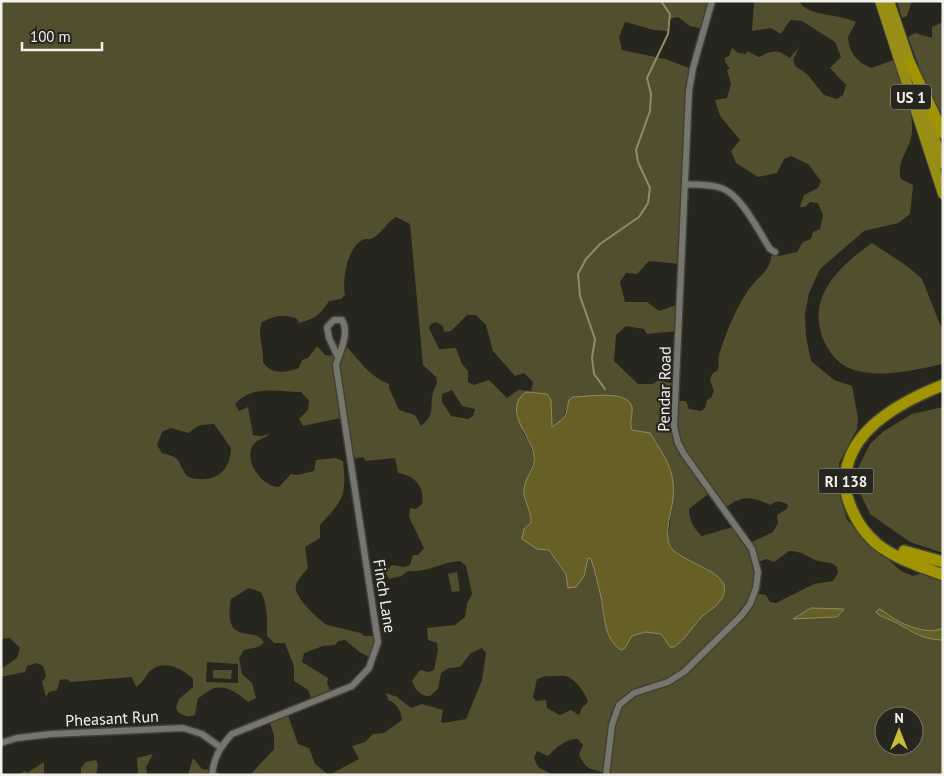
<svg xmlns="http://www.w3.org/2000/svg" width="944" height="776" viewBox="0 0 944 776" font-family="'PT Sans',sans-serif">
<rect width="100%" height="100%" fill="#26251e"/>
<!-- green -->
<path fill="#524f2e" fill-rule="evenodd" d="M1,1H712L703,29L690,26L678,17L670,19L667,27L669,31L654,30L625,22L619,37L622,50L665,59L692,69L681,264L649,261L637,274L626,273L620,282L625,302H647L659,311L679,304L677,331L647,334L644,329L626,326L616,335L614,361L638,384H653L658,380L675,384L676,401H686L689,409L701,411L705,408L707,400L711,398L714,391L710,380L712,374L718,370C719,365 718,360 719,355C726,333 734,312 747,292C758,275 771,273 772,251L779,256L797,252L803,242L811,239L813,232L820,229L823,215L818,203L810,202L805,207H800L804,195L818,188L821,181L808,164L791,156L784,159L777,173L758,177L736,163L731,151L740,140L720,116L715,100L727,98L731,84L727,70L730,68L725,62V58L729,56L732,48L738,53L746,54L747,51L759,57C773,50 777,49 790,58L799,47L793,60L795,66L807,74L824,95L837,99L843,95L846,85L830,68L841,57L835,42L802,21L791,20L788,23L781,34L771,28L752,31L754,1H799C806,16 840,14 856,22L848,37C849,53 857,62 871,68L897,59C904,82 913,108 912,132C911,149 895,162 901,179L913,185L910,214L898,223L864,231L820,269L809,293L805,314L806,337L811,361L834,380L852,386L858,418L857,429L839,463L840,496L847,520L866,535L880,552L901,571L913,576L926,572L943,578V628C924,637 898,622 883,611L881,617C903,624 918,640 943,640V775H606C591,765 590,776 579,755L583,745L578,739C567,738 555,748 548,756L537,751L534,758L538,767L553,775H250L274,749V735L269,720L287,712L298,744L309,748L315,764L329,775L359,759L352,746L365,742L373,734L384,733L402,720C401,711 397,703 388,700L386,693L397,697L411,708L422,704L443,710L441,722L444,723L466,719L482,680L486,653L482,648L471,653L460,667L449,668L441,673L438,689L430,696C420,697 415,689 412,681L420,670L429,672L434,670L438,650L437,643L428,640L427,628L455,625L465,617L467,604L472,594L466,566L460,561C441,562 427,573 408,571L401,576L389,579L385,572L392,565L404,567L410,565L413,555H418L424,548L409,517L410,508L416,509L422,504C425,486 415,476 398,473L395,458L366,461L363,457L352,459L345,417L303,426L299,419L308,410L309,401L301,392C278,392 254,384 235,404L239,411L248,407L253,435L260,436L270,434C265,438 256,440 253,445C243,461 262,487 279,487L291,474L297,475L314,471L316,460L335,458L343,461C347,496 343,500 320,525V538L305,547L308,568C304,573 298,579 296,585C292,596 320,621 327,625L361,633L364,636H376L372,658L361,653L345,640L338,641L335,645L323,646L304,653L302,662L328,678L327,683L331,692L312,701L308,690L294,681V667L285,643H274L267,636C267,620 268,607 261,592L249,588L231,599C222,649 257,624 264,643L258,647L244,650L239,658L242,674L252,683L256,698L248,702C237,693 226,684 212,689C207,691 203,696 198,698L195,715C188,718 177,715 176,707L179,699L193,687V679C182,668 164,659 150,671C145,676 143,683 136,687L132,677L71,682L66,679L60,680L57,690L49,692L46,697L42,682L46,676L43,666L37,663L27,666L25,672L1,677V669L17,658L20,648L10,638L1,639ZM396,217L410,224L423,365L436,377L437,384C426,401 439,412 421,426L415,415L399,410L389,388V384C370,377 360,361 347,347L343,348L335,356L325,355L317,346L308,358L302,360L299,368C285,373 271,375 263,362C264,348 257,335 262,322C274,316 284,313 297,319L299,323C314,319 320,315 329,301L341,299L345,295C342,280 347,249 362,240C365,238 370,240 373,238C382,233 387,222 396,217ZM467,315H476L486,325L493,351L515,376L524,373L533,382L531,391L518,390L507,398L489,380L474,385L468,382V371L462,364L456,348L439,349L429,328L431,324L436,322L443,326L444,332L451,331ZM452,390L462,406L475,409L473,416L468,419L451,416L442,402V394ZM551,400L552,427L563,419L569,400L632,408L629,423L632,430L672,476L673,498L668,537L670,547L678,556L707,568L721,600L670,647L661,634L645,632L632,636L625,648L605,626L601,597L591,559L588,558L584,576L566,574L549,550L537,549L524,529L531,523C532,513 525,506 525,497C525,462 546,469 522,431ZM214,424L231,448C230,474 212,484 188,477C175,461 185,459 162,453L157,445L162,432L171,428L188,433L200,425ZM712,491L724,509C742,495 749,496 771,505C777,500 781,501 788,505L787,509L777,515L778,523L773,532L750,543L736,526L702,536C694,529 689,520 689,509ZM789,551C804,551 807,558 819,561C827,563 830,561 837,567L838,573L833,581L814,584L776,603L770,602L766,595L755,593L757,562L767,559L774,562ZM207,662L238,664V683L206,682ZM546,676C552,677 559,675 565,676C575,678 586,694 588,702L582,708L579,715L571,710L560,715L547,708L546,700L536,701L533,697L537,679ZM884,716H914V746H884Z
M897,1H912L907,16L902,18Z
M943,22V116L934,100L931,99L908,37L915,33L932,38V27Z
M872,243L907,266L922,279L943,332V364C914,370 881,379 851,369C840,365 830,354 825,343C804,299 838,267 872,243Z
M943,407V553L910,542L870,514L861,495L857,470L870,444L884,431L912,414Z
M457,572L460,591L452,592L448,574Z
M213,670H232L231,679L213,678Z
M153,754L146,767L147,775H138L137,758Z
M193,758L202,769L213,770L223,775H188Z
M96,760L98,765L96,775H81V768L86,762Z
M44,762V775H17L25,771L27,773Z"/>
<!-- water -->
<path fill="#666027" stroke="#908c62" d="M526,392L547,394L551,400L552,427L563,419L566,414L569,400L573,397C586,397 628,389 632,407C633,415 629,421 632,430L650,433C664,456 676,470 673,499C671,514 665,529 669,544C675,563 738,570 722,598C717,607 706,612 700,619C691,628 685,640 674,647H670L661,634L645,632L632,636L625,648L621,650C603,638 605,616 601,597C598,584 595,571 591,559L588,558L584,576L576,587L568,588L566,574L549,550L537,549L522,539L524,529L531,523C532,511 523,501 524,489C525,477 536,468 534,456C533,438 501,410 526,392Z
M811,608L844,609L837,617L793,619Z
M879,609C885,611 888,615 893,618C906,626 928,635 943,628V640C919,640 909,628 890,620C884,617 880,617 876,612Z"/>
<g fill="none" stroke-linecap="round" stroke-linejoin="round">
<!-- stream -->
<path stroke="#908c62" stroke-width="2" d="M605,389L594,374L592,358L595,339L580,296L578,274L586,259L600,244L639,217L648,203L650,188L638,162L636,150L650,111L651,94L647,78L668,34L670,14L661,1"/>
<!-- minor casing -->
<g stroke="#41403a" stroke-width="9">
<path id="minor" d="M685,184C696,185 710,184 721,188C741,194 759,232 770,249L775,252
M1,743L17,738L52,734L183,728L202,734L220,747
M212,775C214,757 220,747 232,734L352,686L369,668L378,642L336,365C340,351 350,333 342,320H334L327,327L329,338L338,357
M606,775L612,725L619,705L634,693L668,682L684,672L741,616L750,604L756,588L758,572L752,549L684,454L678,443L674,427L689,91L693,68L712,1"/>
</g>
<!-- trunk casing -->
<g stroke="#41403a" stroke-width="12">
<path id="trunk" d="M880,1L943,194
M889,1L912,69
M920,95L943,164"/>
</g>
<!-- motorway casing -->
<g stroke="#41403a" stroke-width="14">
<path id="motorway" d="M909,62L943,133
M943,385C897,403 835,437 847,496C852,514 863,532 877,544C896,559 920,566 943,575
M904,551L943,562"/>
</g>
<!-- minor -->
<use href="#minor" stroke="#76766d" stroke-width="6"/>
<!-- trunk -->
<use href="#trunk" stroke="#988e16" stroke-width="10"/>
<!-- motorway -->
<use href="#motorway" stroke="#a09400" stroke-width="11"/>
</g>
<g text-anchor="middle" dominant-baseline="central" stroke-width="4.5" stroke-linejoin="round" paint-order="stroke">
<!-- shield labels -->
<g fill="#26251e" stroke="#b5b4af" stroke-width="1">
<rect x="891" y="84.5" width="40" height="25" rx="4"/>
<rect x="818.5" y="468.5" width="55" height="25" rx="4"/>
</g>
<g font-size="15" font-weight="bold" fill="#f2f2ed">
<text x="911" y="97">US 1</text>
<text x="846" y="481">RI 138</text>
</g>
<!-- street labels -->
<g font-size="16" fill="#f2f2ed" stroke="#26251e">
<text transform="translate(664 389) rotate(-89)">Pendar Road</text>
<text transform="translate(385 596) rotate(81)">Finch Lane</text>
<text transform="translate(112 718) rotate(-3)">Pheasant Run</text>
</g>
</g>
<!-- border -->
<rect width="944" height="776" fill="none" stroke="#f2f2ed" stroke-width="5"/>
<!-- north arrow -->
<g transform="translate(899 731)"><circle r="24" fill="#26251e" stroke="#787771"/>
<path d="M0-4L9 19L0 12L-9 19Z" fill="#c8bb3b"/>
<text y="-8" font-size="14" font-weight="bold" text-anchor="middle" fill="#f2f2ed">N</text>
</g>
<!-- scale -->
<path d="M22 42v8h80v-8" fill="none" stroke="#f2f2ed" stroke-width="2.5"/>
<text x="30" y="42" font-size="15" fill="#f2f2ed" stroke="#26251e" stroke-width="4" paint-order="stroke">100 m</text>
</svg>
